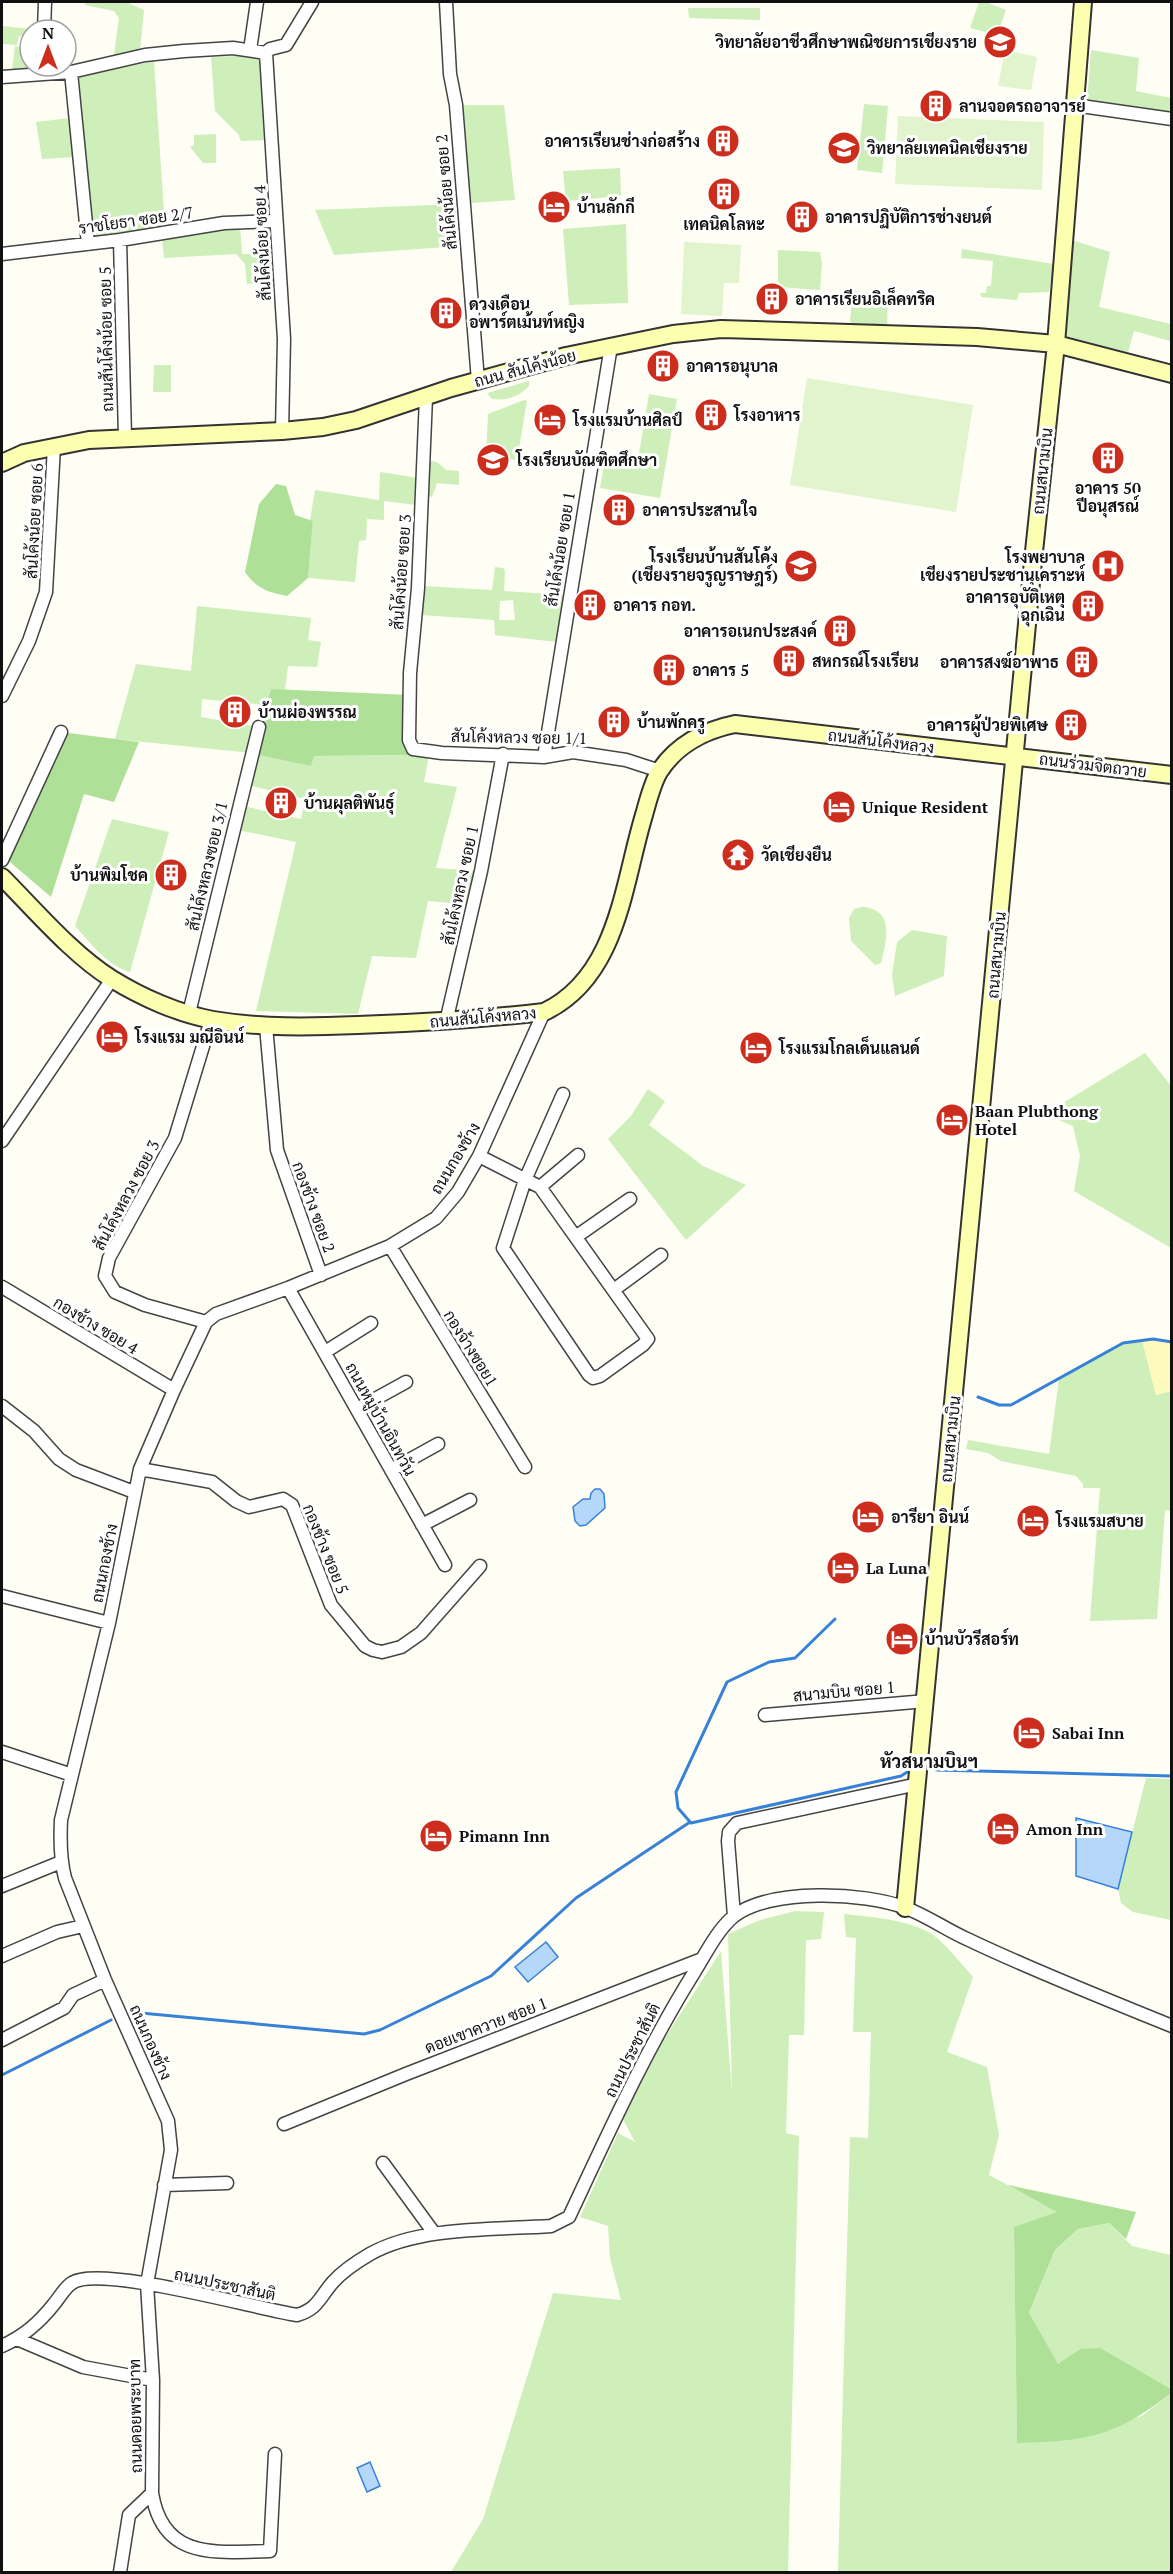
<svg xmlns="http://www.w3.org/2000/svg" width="1173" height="2574" viewBox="0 0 1173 2574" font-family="'PT Serif',Sarabun,serif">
<rect width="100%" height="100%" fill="#fffef5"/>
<!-- green -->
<path fill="#ceeeba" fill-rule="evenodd" d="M86,2H126L144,10L140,52L114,54L119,18L114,11L85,5Z
M979,2H986L1006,10L997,35L970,28Z
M688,8H760V20L689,18Z
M2,26L41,30H30V37L19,36L17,45L2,44Z
M15,46L30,49L31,70H12Z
M1091,50L1139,58L1136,91L1171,98V116L1087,103Z
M262,55L268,140L241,141L238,134L215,111L211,57Z
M154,61L165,229L92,239L87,202L79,77Z
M864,104L888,106L882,173L857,170Z
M460,105H504L515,200L472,203L467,198Z
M70,118L75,157L42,159L36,122Z
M216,134V163H203L190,147L194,145V135Z
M620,168L621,196L566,201L563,171Z
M455,204L460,246L334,255L315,210Z
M626,224L628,303L569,305L563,229Z
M240,226L242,254H271L273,282L247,284L245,264L236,254L164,258L162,239Z
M1072,240L1110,252L1099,307L1171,324L1170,341L1134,331L1128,352L1066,336Z
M962,249L1054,264L1049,292L1019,293L1017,300L981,297L980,293H986L987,286H991L993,261L961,258Z
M778,250L820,252L822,263L820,290L778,287Z
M853,291L888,294L887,329H852L850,320Z
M154,365H171V392H153Z
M529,381V386C519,397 505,401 492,399L487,393Z
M649,394L677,399L660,498L600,488L606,454L638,459Z
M524,400L527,401L517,460L488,457L486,455L488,414Z
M426,460L437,462L446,470L459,471V485L437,483L432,497L426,495Z
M380,472L419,478L416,505L384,501V520L367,519L366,540L359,541L355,582L308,578L313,521L310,520L315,490L379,500Z
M495,567L503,568L505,571L504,591L565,595L557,642L495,635L494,620L421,615L424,586L492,590ZM513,600L515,620H499L500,601Z
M197,606L311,618L308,640L321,642L317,667L288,666L285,690L271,689L266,705L202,699L201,717L259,727L311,766L313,756L429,755L424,782L457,787L436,868L481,871L473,905L428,901L416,958L372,956L358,1014L256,1011L296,842L233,829L239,805L301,819L305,799L244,784L251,753L115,739L136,664L191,671Z
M112,819L169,832L130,972C106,965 91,943 75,926Z
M862,907C896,909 886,942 881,963L875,965L851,941L849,918L854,909Z
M912,930L947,936L944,976L895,996L892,975L897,942Z
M1145,1053L1171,1086V1248L1074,1191L1080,1156L1073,1126L1045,1114Z
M648,1089L665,1101L649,1125L703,1166L746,1185L686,1240L608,1139L631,1116Z
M1142,1340L1156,1395L1171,1391V1511L1165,1510L1157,1619L1090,1621L1100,1488H1083V1484L1076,1476L1001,1461L988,1453L966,1449L968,1440L1049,1454L1059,1379L1123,1343Z
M1146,1778L1171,1779V1920L1133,1912L1121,1903L1118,1889Z
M795,1911L824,1912L821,1939L806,1940L804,2035H789L786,2133L799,2136L788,2572H451L483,2519L553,2293L621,2300L610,2258L608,2226L580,2217L618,2133L635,2142L623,2119L661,2044L721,1951L732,2093L728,1934L760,1920Z
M844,1914C871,1917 918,1920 938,1939C951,1950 962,1965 973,1977L947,2052L987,2067L999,2135L989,2175L1058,2212L1014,2227L1017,2442L1142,2416L1171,2393L1172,2572H838L850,2137L868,2138L871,2032H853L856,1938L846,1937Z
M1109,2223L1132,2246L1171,2255V2389L1146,2375L1080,2349L1058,2365L1029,2314L1055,2250L1078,2229Z"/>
<!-- forest -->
<path fill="#aee098" d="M276,484L286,486L295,515L313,521L308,578L287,596C267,592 257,589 245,572L259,504Z
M271,689L411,695L409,738L411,755L314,756L311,766L251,753Z
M61,732L139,742L114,802L84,794L51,897L3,856Z
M1008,2185L1136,2212L1126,2239L1109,2223L1078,2229L1055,2250L1029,2313L1058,2364L1080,2349L1100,2348L1171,2389V2393C1115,2437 1087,2441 1017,2443L1014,2227L1057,2212Z"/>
<!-- sand -->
<path fill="#fef9bd" d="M1153,1339L1171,1342V1391L1156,1395L1142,1340Z"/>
<!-- pitch -->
<path fill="#e1f4cd" d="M1005,50L1037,57L1031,90L998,86Z
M898,116L1044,122L1042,190L895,184Z
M684,242L741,245L739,283H724L722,316L681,314Z
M807,378L973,405L956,512L790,485Z"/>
<!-- water -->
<path fill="#b5d7fa" stroke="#3781d7" stroke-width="1.5" d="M595,1489H600L604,1494L605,1508L586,1525L580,1526L575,1521L573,1507L583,1499H590L591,1493Z
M1076,1818L1132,1832L1118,1889L1076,1876Z
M546,1942L558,1957L528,1982L515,1967Z
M370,2462L380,2486L367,2492L357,2468Z"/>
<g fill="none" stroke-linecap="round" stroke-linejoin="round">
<!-- stream -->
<path stroke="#3781d7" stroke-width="3" d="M978,1397L999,1405H1011L1123,1343L1153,1339L1172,1342
M835,1619L795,1658L769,1662L727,1682L676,1792L678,1808L691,1823L901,1776L912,1769
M936,1770L1172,1776
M130,2012L364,2034L380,2030L491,1976L576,1898L690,1822
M2,2075L111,2020"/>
<!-- street casing -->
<g stroke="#444" stroke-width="15">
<path id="street" d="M446,2L450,74L456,105L478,381
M44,30L45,2
M250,50L257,2
M266,53L284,339L282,431
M266,53L270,49L286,45L312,2
M71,72L88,244
M2,77L71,72L145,55L184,51L233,48L266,53
M1074,105L1172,119
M120,240L125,437
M2,254L120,240L224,223L276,221
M426,397L418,588L410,673L409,740L413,749L442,753L544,757L573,752L626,760L660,771
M2,696L29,641L46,592L54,446
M544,757L611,346
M2,860L61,732
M189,1013L259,727
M446,1022L481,871L503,754
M266,1026L277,1150L321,1275
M2,1141L112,979
M479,1156L540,1187L648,1339L643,1345L600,1376L593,1378L589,1375L503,1248L525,1180L563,1094
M540,1187L578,1155
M577,1236L630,1199
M390,1246L525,1467
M2,1287L174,1390
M288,1288L445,1565
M615,1289L661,1255
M206,1322L145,1305L115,1292L105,1276L109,1258L175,1138L211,1020
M325,1352L371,1323
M2,1406L34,1431L59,1459L76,1470L134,1492
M357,1409L406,1382
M140,1469L212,1482L236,1501L249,1507L283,1499L292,1505L331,1605L365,1646L373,1650L382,1652L401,1647L421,1633L480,1566
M391,1470L438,1444
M422,1525L470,1500
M2,1596L109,1623
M765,1715L926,1701
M2,1752L72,1775
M2,1886L61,1862
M734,1916L728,1841L729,1832L737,1823L918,1784
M2,1956L57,1932L83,1926
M2,2040L64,2008L73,1995L105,1980
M284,2124L406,2074L702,1959
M383,2163L434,2233
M164,2185L227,2183
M17,2339L83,2367L153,2380
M2,2346C24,2336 39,2323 54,2304C60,2297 65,2287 72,2283C99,2264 257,2309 297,2315C318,2309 319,2298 333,2282C342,2272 358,2261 370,2254C420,2226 494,2230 551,2226L569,2217C608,2134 646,2049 695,1971C706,1953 718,1929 734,1916C771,1888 864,1892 906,1908C927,1916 947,1930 967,1939C1034,1971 1103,1998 1172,2026
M152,2493C163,2561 216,2552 270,2551L275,2454
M120,2572L129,2515L152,2493L153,2380L147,2284L171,2150L168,2121L105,1980L65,1878C60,1859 60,1840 61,1820L109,1623L140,1469L174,1390L206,1322L216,1314L288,1288L390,1246L436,1218L458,1192L479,1156L544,1012"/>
</g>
<!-- secondary casing -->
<g stroke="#333" stroke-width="20">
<path id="secondary" d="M2,463L24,453L89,440L282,431L323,427L356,420L451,388L566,356L673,334L721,329L977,337L1056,344L1172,374
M2,877C35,910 73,955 112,979C141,997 179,1014 213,1020C261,1028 310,1027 358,1025C420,1023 482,1019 544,1012C618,977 623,884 644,815C648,801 652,784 659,772C676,745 705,730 735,724L1172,775
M905,1908L1033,561L1056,344L1083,2"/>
</g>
<!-- street -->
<use href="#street" stroke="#fff" stroke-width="12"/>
<!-- secondary -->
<use href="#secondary" stroke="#fdffb0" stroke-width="16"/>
</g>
<!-- icons -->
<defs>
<g id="university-disc" transform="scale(1.725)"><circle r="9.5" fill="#cd2d1d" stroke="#fff"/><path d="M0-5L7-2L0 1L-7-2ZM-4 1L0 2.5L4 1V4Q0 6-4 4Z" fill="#fff"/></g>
<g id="building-disc" transform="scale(1.725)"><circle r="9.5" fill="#cd2d1d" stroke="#fff"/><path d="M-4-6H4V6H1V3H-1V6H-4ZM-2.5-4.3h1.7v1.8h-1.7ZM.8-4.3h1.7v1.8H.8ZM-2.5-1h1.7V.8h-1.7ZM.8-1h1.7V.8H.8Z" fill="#fff"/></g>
<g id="hotel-disc" transform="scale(1.725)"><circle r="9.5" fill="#cd2d1d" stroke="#fff"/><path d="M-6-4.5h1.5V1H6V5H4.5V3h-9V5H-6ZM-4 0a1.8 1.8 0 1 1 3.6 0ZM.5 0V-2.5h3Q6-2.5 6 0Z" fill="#fff"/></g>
<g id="school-disc" transform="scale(1.725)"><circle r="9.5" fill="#cd2d1d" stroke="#fff"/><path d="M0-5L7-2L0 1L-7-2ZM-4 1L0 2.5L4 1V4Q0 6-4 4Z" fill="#fff"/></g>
<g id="hospital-disc" transform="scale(1.725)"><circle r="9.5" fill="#cd2d1d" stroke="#fff"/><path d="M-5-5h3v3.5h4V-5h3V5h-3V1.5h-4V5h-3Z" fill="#fff"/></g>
<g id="temple-disc" transform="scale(1.725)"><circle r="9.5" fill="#cd2d1d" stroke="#fff"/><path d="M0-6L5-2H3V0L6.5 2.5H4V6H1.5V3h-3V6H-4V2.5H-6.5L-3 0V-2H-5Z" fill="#fff"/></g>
</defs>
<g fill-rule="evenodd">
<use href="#university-disc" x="1000" y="42"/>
<use href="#building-disc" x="936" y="106"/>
<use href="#building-disc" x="723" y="141"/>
<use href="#university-disc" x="844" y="148"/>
<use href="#building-disc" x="724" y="194"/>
<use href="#hotel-disc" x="554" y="207"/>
<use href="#building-disc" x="802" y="217"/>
<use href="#building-disc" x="772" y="299"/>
<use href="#building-disc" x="446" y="313"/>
<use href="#building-disc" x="663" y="366"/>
<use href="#building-disc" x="711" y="415"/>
<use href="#hotel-disc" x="550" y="420"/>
<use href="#building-disc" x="1108" y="458"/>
<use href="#school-disc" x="493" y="460"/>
<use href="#building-disc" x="619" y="510"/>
<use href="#school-disc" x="801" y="566"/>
<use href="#hospital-disc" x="1108" y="566"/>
<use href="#building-disc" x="590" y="605"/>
<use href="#building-disc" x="1088" y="606"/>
<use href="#building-disc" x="840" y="631"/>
<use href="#building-disc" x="789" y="661"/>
<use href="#building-disc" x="1082" y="662"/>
<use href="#building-disc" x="669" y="670"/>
<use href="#building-disc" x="235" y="712"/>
<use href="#building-disc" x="614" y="722"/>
<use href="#building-disc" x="1071" y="725"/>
<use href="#building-disc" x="281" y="803"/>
<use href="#hotel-disc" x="839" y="807"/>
<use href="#temple-disc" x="738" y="855"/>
<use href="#building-disc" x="171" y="875"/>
<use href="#hotel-disc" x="112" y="1037"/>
<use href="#hotel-disc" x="756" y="1048"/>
<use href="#hotel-disc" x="952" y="1120"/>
<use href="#hotel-disc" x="868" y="1517"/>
<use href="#hotel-disc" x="1033" y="1521"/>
<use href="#hotel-disc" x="843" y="1568"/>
<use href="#hotel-disc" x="902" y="1639"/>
<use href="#hotel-disc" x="1029" y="1733"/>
<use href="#hotel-disc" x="1003" y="1829"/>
<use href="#hotel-disc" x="436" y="1836"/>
</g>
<g text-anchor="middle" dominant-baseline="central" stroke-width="6" stroke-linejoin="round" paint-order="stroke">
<!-- poi labels -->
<g font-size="16" font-weight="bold" fill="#111" stroke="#fff" text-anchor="start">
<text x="977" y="42" text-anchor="end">วิทยาลัยอาชีวศึกษาพณิชยการเชียงราย</text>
<text x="959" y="106">ลานจอดรถอาจารย์</text>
<text x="700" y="141" text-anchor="end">อาคารเรียนช่างก่อสร้าง</text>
<text x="867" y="148">วิทยาลัยเทคนิคเชียงราย</text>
<text x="577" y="207">บ้านลักกี</text>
<text x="825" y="217">อาคารปฏิบัติการช่างยนต์</text>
<text x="724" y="224" text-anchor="middle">เทคนิคโลหะ</text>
<text x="795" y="299">อาคารเรียนอิเล็คทริค</text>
<text x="469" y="304">ดวงเดือน<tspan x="469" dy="18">อพาร์ตเม้นท์หญิง</tspan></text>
<text x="686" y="366">อาคารอนุบาล</text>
<text x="734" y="415">โรงอาหาร</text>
<text x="573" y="420">โรงแรมบ้านศิลป์</text>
<text x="516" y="460">โรงเรียนบัณฑิตศึกษา</text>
<text x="1108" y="488" text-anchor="middle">อาคาร 50<tspan x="1108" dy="18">ปีอนุสรณ์</tspan></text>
<text x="642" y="510">อาคารประสานใจ</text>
<text x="778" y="557" text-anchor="end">โรงเรียนบ้านสันโค้ง<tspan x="778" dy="18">(เชียงรายจรูญราษฎร์)</tspan></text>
<text x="1085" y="557" text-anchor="end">โรงพยาบาล<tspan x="1085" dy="18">เชียงรายประชานุเคราะห์</tspan></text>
<text x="1065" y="597" text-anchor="end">อาคารอุบัติเหตุ<tspan x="1065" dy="18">ฉุกเฉิน</tspan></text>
<text x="613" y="605">อาคาร กอท.</text>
<text x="817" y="631" text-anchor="end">อาคารอเนกประสงค์</text>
<text x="812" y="661">สหกรณ์โรงเรียน</text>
<text x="1059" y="662" text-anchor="end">อาคารสงฆ์อาพาธ</text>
<text x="692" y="670">อาคาร 5</text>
<text x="258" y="712">บ้านผ่องพรรณ</text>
<text x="637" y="722">บ้านพักครู</text>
<text x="1048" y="725" text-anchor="end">อาคารผู้ป่วยพิเศษ</text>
<text x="304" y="803">บ้านผุลติพันธ์ุ</text>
<text x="862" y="807">Unique Resident</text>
<text x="761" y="855">วัดเชียงยืน</text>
<text x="148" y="875" text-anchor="end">บ้านพิมโชค</text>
<text x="135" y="1037">โรงแรม มณีอินน์</text>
<text x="779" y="1048">โรงแรมโกลเด็นแลนด์</text>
<text x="975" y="1111">Baan Plubthong<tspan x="975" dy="18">Hotel</tspan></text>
<text x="891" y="1517">อารียา อินน์</text>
<text x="1056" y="1521">โรงแรมสบาย</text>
<text x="866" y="1568">La Luna</text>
<text x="925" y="1639">บ้านบัวรีสอร์ท</text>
<text x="1052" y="1733">Sabai Inn</text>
<text x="1026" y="1829">Amon Inn</text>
<text x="459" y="1836">Pimann Inn</text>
</g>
<!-- street labels -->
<g font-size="16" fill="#111" stroke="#fff">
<text transform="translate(446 192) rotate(-95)">สันโค้งน้อย ซอย 2</text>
<text transform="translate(136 220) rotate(-8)">ราชโยธา ซอย 2/7</text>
<text transform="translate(262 243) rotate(-93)">สันโค้งน้อย ซอย 4</text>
<text transform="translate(106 339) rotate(-91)">ถนนสันโค้งน้อย ซอย 5</text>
<text transform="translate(525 368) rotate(-15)">ถนน สันโค้งน้อย</text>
<text transform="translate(1042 471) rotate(-84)">ถนนสนามบิน</text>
<text transform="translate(34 521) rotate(-87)">สันโค้งน้อย ซอย 6</text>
<text transform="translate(560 549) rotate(-81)">สันโค้งน้อย ซอย 1</text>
<text transform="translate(401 572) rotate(-86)">สันโค้งน้อย ซอย 3</text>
<text transform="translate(519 737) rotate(1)">สันโค้งหลวง ซอย 1/1</text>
<text transform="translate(881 741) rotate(7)">ถนนสันโค้งหลวง</text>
<text transform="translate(1093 765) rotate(7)">ถนนร่วมจิตถวาย</text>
<text transform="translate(207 866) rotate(-77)">สันโค้งหลวงซอย 3/1</text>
<text transform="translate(460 885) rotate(-78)">สันโค้งหลวง ซอย 1</text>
<text transform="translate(996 955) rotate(-85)">ถนนสนามบิน</text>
<text transform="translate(483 1017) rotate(-5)">ถนนสันโค้งหลวง</text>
<text transform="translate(455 1158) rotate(-59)">ถนนกองช้าง</text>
<text transform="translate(126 1195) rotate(-62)">สันโค้งหลวง ซอย 3</text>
<text transform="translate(314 1207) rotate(70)">กองช้าง ซอย 2</text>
<text transform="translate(96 1325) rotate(31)">กองช้าง ซอย 4</text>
<text transform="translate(471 1348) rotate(58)">กองจ้างซอย1</text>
<text transform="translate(381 1419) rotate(61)">ถนนหมู่บ้านอินทวัน</text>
<text transform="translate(950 1439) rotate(-84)">ถนนสนามบิน</text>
<text transform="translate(326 1549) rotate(68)">กองช้าง ซอย 5</text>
<text transform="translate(104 1563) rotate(-79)">ถนนกองช้าง</text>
<text transform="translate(844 1691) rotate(-5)">สนามบิน ซอย 1</text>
<text transform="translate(486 2025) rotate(-21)">ดอยเขาควาย ซอย 1</text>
<text transform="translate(151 2042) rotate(66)">ถนนกองช้าง</text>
<text transform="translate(632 2050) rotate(-63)">ถนนประชาสันติ</text>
<text transform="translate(225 2284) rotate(12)">ถนนประชาสันติ</text>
<text transform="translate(135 2416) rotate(-91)">ถนนดอยพระบาท</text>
</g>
<!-- neighbourhood labels -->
<g font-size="18" font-weight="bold" fill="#111" stroke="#fff">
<text x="929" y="1761">หัวสนามบินฯ</text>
</g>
</g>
<!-- border -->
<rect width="1173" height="2574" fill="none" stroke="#111111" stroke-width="6"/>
<!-- north arrow -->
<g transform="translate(48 48)"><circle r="28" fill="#ffffff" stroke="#a0a0a0" stroke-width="1.5"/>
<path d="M0-4.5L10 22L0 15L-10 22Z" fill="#cd2d1d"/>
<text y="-9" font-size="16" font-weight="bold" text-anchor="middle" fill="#111111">N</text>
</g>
</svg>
